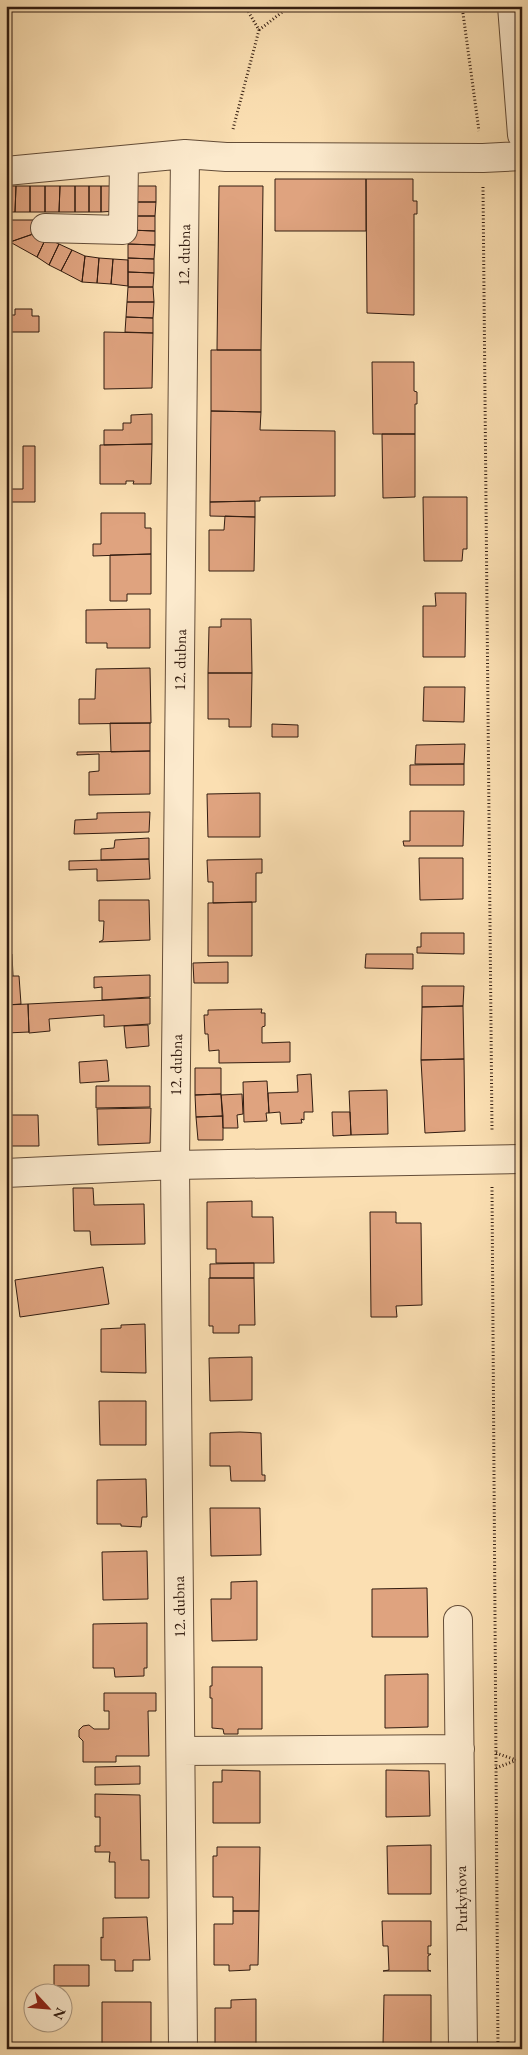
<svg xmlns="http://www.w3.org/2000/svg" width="528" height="2055" viewBox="0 0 528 2055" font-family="'EB Garamond',serif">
<rect width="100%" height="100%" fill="#fbdfb2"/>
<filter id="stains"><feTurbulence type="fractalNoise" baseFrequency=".004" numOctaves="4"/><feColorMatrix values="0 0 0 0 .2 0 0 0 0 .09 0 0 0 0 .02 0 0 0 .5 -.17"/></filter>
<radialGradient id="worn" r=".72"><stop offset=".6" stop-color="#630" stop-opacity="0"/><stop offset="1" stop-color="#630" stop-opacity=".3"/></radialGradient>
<!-- building -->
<path fill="#dfa37f" stroke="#321c10" d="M275,179H366V231H275Z
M366,179H413V201H417V214H414V315L367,313Z
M6,186H16L15,212H6Z
M16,186H30V212H15Z
M30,186H45V212H30Z
M45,186H60L59,212H45Z
M60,186H75V212H59Z
M75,186H89V212H75Z
M89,186H101V212H89Z
M101,186H116V211L101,212Z
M129,186H156V202H129Z
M219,186H263L261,350H217Z
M129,202H156L155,216H129Z
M129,216H155V231L129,230Z
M10,220H36V233L10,242Z
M129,230L155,231V245L128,244Z
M36,233L46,238L37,257L10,242Z
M46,238L59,244L49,265L37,257Z
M59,244L72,250L61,271L49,265Z
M128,244L155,245L154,259L128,258Z
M72,250L85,256L82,282L61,271Z
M85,256L99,258L97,283L82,282Z
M99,258L113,259L111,284L97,283Z
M128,258L154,259V273L128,272Z
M113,259L128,260V286L111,284Z
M128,272L154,273L153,287H128Z
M128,287H153L154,302H127Z
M127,302H154L153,318L126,317Z
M15,309H32V316H39V332H6V315H15Z
M126,317L153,318V333L125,332Z
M104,332L153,333L152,388L104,389Z
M211,350H261V412L211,411Z
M372,362H414V391L417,392V404H415V434H373Z
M211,411L261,412L260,430L335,431V496L260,497V501L210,502Z
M152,414V444L104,445V430H123V423H131V415Z
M382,434H415V497L383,498Z
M152,444L151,484H133L134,481H126V484H100V445Z
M23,446H35V502H9V489H23Z
M423,497H467V549H463L462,561H424Z
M255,501V517L210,516V502Z
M101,513H145V528H151V554L93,556V544H101Z
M225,516L255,517L254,571H209V530H224Z
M151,554V594H127V601H110V555Z
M435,593H466L465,657H423V606H436Z
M150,609V648H107V643H86V610Z
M221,619H251L252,673H208L209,627H221Z
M150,668L151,723L79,724V699H95L96,669Z
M208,673H252L251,727H229V719H208Z
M424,687H465L464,722L423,721Z
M110,723H150V751L111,752Z
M272,724L298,725V737H272Z
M465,744L464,764H415L416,745Z
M150,751V794L89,795V772L99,771V754L77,755V752Z
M464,764V785H410V765Z
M260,793V837H208L207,794Z
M410,811H464L463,846H404L403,841H410Z
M150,812L149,832L74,834L75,820L97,819V813Z
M149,838V859L101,860V849L114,848L115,840Z
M419,858H463V899L420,900Z
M149,859L150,879L97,881V869L69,870V861Z
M262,859V873H256V902L213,903V882H208L207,860Z
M99,900H149L150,940L99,942L103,940L104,921H99Z
M252,902V956H208V903Z
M421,933H464V954L417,953V947H421Z
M6,954H12L13,976H6Z
M366,954H413V969L365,968Z
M228,962V983H194L193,963Z
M150,975V997L102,1000V987L94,988V977Z
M9,976H19L21,1004L6,1005V990H10Z
M422,986H464L463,1006L422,1007Z
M150,998V1024L104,1027V1015L49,1019L50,1031L29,1033L28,1004Z
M28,1004L29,1032L6,1033V1005Z
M463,1006L464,1059L421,1060L422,1007Z
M262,1009L261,1013H265V1026L262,1027V1043L290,1042V1062L219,1063V1050L209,1051L208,1034H205L204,1015H208V1010Z
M148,1025L149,1046L126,1048L124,1026Z
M464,1059L465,1131L425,1133L421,1060Z
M107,1060L109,1081L80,1083L79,1062Z
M195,1068H221V1094L195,1095Z
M311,1074L313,1112H304V1120L301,1119L302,1123L281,1124L280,1112L269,1113L268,1093L298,1092L297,1075Z
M267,1081L269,1113H266L267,1121L244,1122L243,1082Z
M96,1086H150V1107L96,1108Z
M387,1090L388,1134L351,1135L349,1091Z
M221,1094L223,1116L196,1117L195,1095Z
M242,1094L243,1114L237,1115L238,1128H223L221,1095Z
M151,1108L150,1143L98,1145L97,1109Z
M332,1112H350L351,1135L333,1136Z
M6,1115H38L39,1146H6Z
M223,1116V1140H198L196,1117Z
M73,1188H93L94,1205L144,1204L145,1244L91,1245L90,1231H74Z
M252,1201V1217H273L274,1263H216V1249H207V1202Z
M370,1212H396V1223H421L422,1305L396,1306L397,1317H371Z
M254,1263V1278H210V1264Z
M103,1267L109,1304L20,1317L15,1280Z
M209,1278H254L255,1325H239V1333H213V1326H209Z
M145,1324L146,1373L101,1372V1329L121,1328V1325Z
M252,1357V1400L210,1401L209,1358Z
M99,1401H146V1445H100Z
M240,1432L261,1433L262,1475H265V1481H231L230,1466H210V1433Z
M146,1479L147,1517H142L141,1527L121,1526V1524H97V1480Z
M210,1508H260L261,1555L211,1556Z
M147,1551L148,1599L103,1600L102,1552Z
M257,1581V1640L212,1641L211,1599H231V1582Z
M427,1588L428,1637H372V1589Z
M147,1623V1668H144V1676L115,1677L114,1668H93V1624Z
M212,1667H262V1729H238V1734H224L223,1729L212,1728V1698H210V1686H212Z
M428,1674V1727L385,1728V1675Z
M104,1693H156V1711H148L149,1756H116V1762H83V1741L79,1737V1730L83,1726L89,1725L94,1729H109V1711H104Z
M140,1766V1784L95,1785V1767Z
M222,1770L260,1771V1823H213V1782H222Z
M386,1770L429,1771L430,1816L386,1817Z
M95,1794L140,1795L141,1860H149V1898H115V1862H109L110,1852H95V1846H100V1817H95Z
M431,1845V1894H388L387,1846Z
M217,1847H260L259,1911H233V1897H213V1856H217Z
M233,1911H259L258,1965H250V1970L229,1971V1965H214V1924H233Z
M147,1917L150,1960H133V1971H115V1960H101V1937L103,1938V1918Z
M382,1921H431V1946H428V1954H431L428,1956V1970L431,1971H383L389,1970L388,1946H383Z
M54,1965H89V1986H54Z
M384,1995H431V2045H383Z
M256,1999V2046H215V2008H231V2000Z
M102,2002H151V2049H102Z"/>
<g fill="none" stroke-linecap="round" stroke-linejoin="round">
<!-- minor casing -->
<g stroke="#644d38" stroke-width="30">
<path id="minor" d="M512,6L522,135
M6,171L185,154L226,157L483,158L522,156
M45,228L123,230L124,161
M6,1173L175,1165L522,1159
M458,1620L463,2049
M181,1751L460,1749
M183,2049L175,1165L185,154"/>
</g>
<!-- path -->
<path stroke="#321c10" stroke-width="3" stroke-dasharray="1 2.5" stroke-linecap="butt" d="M462,6L479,131
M259,30L290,6
M233,129L259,30L245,6
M483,187L492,1131
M492,1187L498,2049
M496,1753L516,1760
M496,1768L517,1760"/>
<!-- minor -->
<use href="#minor" stroke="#fceacd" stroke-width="28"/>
</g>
<g text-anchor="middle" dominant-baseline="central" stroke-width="4" stroke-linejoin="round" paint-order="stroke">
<!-- street labels -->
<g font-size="16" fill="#321c10" stroke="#fceacd">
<text transform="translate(184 255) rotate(-89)">12. dubna</text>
<text transform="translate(180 660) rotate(-89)">12. dubna</text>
<text transform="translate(176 1065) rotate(-89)">12. dubna</text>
<text transform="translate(179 1607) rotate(-91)">12. dubna</text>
<text transform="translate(461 1899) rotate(-91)">Purkyňova</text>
</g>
</g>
<!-- margin -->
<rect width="528" height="2055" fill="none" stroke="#fbdfb2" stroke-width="25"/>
<rect x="8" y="8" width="513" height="2040" fill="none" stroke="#321c10" stroke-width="2.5"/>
<rect x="12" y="12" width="503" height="2030" fill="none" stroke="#321c10"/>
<!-- north arrow -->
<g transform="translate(48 2008) rotate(116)"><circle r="24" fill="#fceacd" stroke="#ab9881"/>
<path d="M0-4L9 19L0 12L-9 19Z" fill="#8f2418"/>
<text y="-8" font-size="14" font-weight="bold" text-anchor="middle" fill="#321c10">N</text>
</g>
<rect width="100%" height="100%" filter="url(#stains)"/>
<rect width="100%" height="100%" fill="url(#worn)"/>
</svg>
